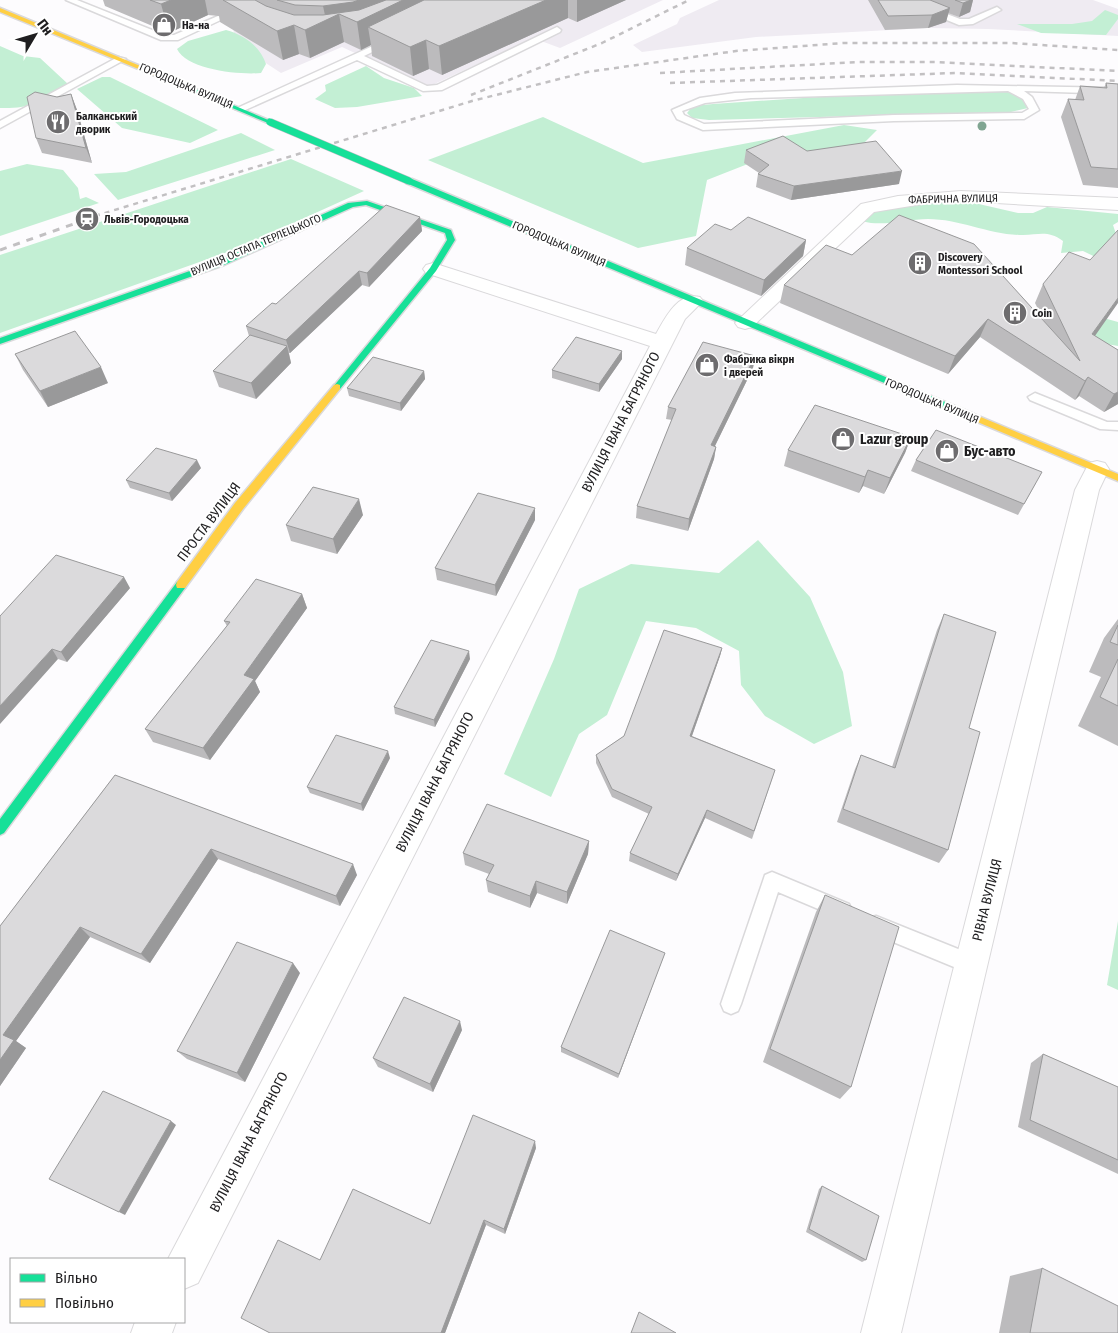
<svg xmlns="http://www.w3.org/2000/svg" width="1118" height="1333" viewBox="0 0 1118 1333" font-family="'Fira Sans Condensed',sans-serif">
<rect width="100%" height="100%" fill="#fdfcfe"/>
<!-- built -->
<path fill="#efebf2" d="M203,0H663L560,48L533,38L428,87L342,47L281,73L237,44L228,10Z
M719,0H1093L1118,9V36L988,29L928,28L756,37L642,52L633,45L677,24L680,18Z"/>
<!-- green -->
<path fill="#c3efd4" d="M1105,10L1118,15V19L1106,35L1041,33L1017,24H1072L1092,21Z
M226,30C244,35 260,46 266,64L261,73C240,75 187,70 177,49L188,41Z
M0,46L23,56L40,58L68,84C54,103 23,109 0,108Z
M366,66L384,78L414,88L422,96L357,107L335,108L315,99L326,91L325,85Z
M102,77H110L218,130L190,143L122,128L77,89Z
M893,92H1008L1017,94L1027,102L1028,108L1011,112L709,120L692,118L687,113L693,106L713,104Z
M543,117L643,163L844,125L877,130L861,146L763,158L707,180L696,236L638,248L428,160Z
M241,133L275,150L118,200L94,174L126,172Z
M291,159L364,191L236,249L0,333V255Z
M27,164L63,170L78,188L80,199L86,197L99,203L0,236V171Z
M957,199L1018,213H1033L1047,207L1118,214V222L1113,225L1116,234L1112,265L1083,251L1061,253L1063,241C1046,229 1038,236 1019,235C988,234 959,219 928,219C903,219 871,231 849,215L879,204Z
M1075,310L1118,322V346L1095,342Z
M758,540L810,597L843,672L852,726L814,744L765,716L741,685L739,651L696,628L646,621L607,715L579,734L551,797L504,774L554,659L579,589L631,564L719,573Z
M1118,921V990L1107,985Z"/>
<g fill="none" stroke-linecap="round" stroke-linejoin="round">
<!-- lane casing -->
<g stroke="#dad9db" stroke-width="3">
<path id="lane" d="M66,0H77L162,34L174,35L218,16L225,18L178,40H161Z
M898,0H910L960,19H969L997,7L1001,10L973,24L959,25Z
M557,27L561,30L560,32L442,90L423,91L357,60L243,111L235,109L388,39L395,41L364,56L427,86L437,85Z
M118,57L126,59L0,128V121Z
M957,85L1118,88V94L1024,91L1032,97L1039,110L1024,119L894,121L703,130L677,119L672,110L700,98L735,93ZM1008,91L1023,99L1029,109L1022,113L894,115L704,124L684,115L682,111L705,103L751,98Z
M1035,393L1107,422H1118V430L1100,429L1030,400L1028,397Z
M772,872L849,904L852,910L849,916L842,919L778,892L741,1004L738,1011L731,1014L724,1011L721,1004L763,881L765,875Z
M876,916L978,957L981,964L978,971L971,974L869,932L866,925L869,918Z"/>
</g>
<!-- street casing -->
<g stroke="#dad9db" stroke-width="2">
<path id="street" d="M961,191L1118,198V210L961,201L929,203L874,212L752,327L745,329L738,327L735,323L861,204L898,196Z
M433,263L656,334C665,318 678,291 700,297L703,301L685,319L198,1283L184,1289V1259H168L170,1255L650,346L426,273L423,269L426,265Z
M1097,461L1105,463L1109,469L1099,490L901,1333H861L1075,490L1089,463Z
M135,1322H176L172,1333H131Z"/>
</g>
<!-- fast casing -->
<g stroke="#dad9db" stroke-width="3">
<path id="fast" d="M175,82H179L273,122L268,123L175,84Z
M406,179H412L974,414L976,416L971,419L968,418L406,183Z
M367,201L451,230L455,240L436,271L340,389L337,390L333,387L430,268L447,240L445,233L366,205L353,207L224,265L0,344V338L218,261L348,203Z
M181,581L185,582L186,585L185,588L4,833L0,835V819L177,582Z"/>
</g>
<!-- slow casing -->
<g stroke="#dad9db" stroke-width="3">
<path id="slow" d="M0,8L179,82L180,83L175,84L0,12Z
M337,384L340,385V389L243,509L185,588H177L176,585L177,582L235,503L334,385Z
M971,413L1118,474V481L968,418L966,416Z"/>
</g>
<!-- lane -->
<use href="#lane" fill="#fff" fill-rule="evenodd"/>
<!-- street -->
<use href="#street" fill="#fff" fill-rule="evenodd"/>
<!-- fast -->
<use href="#fast" fill="#16e098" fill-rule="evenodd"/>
<!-- slow -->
<use href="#slow" fill="#ffcf43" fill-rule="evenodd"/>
<!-- rail-far1 -->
<path stroke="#c2c0c2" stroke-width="2.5" stroke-dasharray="5 5" stroke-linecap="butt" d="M660,73L858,62H935L1118,71
M670,83L955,73L1118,81
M471,95L602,43L689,0
M95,216L472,101L587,72L736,51L843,43H1011L1118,50"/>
<!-- rail -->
<path stroke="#c2c0c2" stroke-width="3" stroke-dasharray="7 7" stroke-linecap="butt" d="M0,250L99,215"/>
<!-- fast-bridge casing -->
<g stroke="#c1bcc6" stroke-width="8" stroke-linecap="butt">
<path id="fast-bridge" d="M270,122L409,181"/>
</g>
<!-- fast-bridge -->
<use href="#fast-bridge" stroke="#16e098" stroke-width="7"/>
</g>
<!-- trees -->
<circle fill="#80a592" cx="982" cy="126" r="4.5"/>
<!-- wall -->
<path fill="#bcbbbd" d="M103,0H626L577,22L568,18L442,75L429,69L413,76L372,56L371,45L361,50L344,42L310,58L299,54L283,60L220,22L219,16L208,15L169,33L105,6Z
M868,0H973L970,12L959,17L948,13L946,22L928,28L885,30Z
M1106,83L1118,84V188L1083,185L1061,117L1068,99L1075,100L1080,86L1104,88Z
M71,94L77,110L92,163L42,153L36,138L57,97Z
M746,150L807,151L899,184L791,200L756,187L758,174L759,173L744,163Z
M420,217L422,231L369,287L362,285L290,353H289L291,363L256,399L219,387L213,371L249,336L246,326L276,304Z
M806,240L803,256L761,296L685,265L687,248Z
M852,255L1044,321L1035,303L1043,284L1095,336L1118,350V404L1104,412L1079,396L1075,400L980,337L948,374L780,303L784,285Z
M622,351V359L599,392L552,378V370Z
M15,354L108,383L48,407L23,370Z
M755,356L753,368L715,446L716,447L714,459L688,531L636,518L637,506L672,420L666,419L668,407Z
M424,371L425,379L401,411L349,396L347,388Z
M911,437L905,453L884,494L863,486L859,493L784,466L788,450Z
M916,460L1036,483L1018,515L911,471Z
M201,468L172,501L130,488L126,480Z
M363,515L337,554L291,541L286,525Z
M535,520L496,596L437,580L435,568Z
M130,588L67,662L58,659L0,616Z
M302,594L307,608L255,681L260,692L210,760L153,742L145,729L227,626L224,621Z
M944,614L969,728L948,850L939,863L837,822L855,769L861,755L892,767L937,630Z
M1118,619V746L1078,726L1101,677L1089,672L1104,638Z
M722,648L720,656L692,736L775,770L752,839L705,818L676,881L629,861L630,853L649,814L612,797L596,763V755L624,736Z
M470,659L435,727L395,714L394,707Z
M390,758L363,811L310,793L307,787Z
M115,775L357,875L340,906L218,859L150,963L90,937L16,1041L26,1048L0,1086V926Z
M589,841L588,854L567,904L537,893L530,908L488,892L486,880L489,874L465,865L463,853Z
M825,895L851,1087L840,1099L763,1062L816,912Z
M663,958L618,1078L561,1052V1047Z
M300,973L245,1082L187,1059L177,1051Z
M462,1030L433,1092L378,1067L373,1058Z
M1043,1054L1118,1087V1174L1018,1127L1031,1063Z
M536,1148L505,1234L486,1225L445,1333H270L320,1260L430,1224Z
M822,1186L866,1260L862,1262L806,1232L819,1189Z
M1042,1268L1118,1333H999L1010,1276Z"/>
<!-- shaded-wall -->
<path fill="#99999a" d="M171,0H205L208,15L169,33L161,4Z
M359,0H464L368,27L371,45L361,50L357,22L339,14L344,42L310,58L305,30L326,20L323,6Z
M546,0H568V18L442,75L439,46Z
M577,0H626L577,22Z
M971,0H973L970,12L959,17L963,3Z
M950,8L946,22L928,28L932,15Z
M294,25L299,54L283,60L277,31Z
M426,40L429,69L413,76L410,47Z
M71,94L77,110L92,163L86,148Z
M902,171L899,184L791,200L794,186Z
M420,217L422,231L369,287L367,273Z
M806,240L803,256L761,296L764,280Z
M359,271L362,285L290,353L286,340Z
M1118,298V303L1083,353L1092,334Z
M988,319L980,337L948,374L955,356Z
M287,346L291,363L256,399L251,383Z
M622,351V359L599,392V384Z
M755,356L753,368L709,458L711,445Z
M101,367L108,383L48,407L40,391Z
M424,371L425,379L401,411L400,403Z
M1088,377L1079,396L1075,400L1085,381Z
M1118,392V404L1104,412L1114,394Z
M911,437L905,453L884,494L890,478Z
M716,447L714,459L688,531L689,519Z
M197,460L201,468L172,501L169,493Z
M868,470L863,486L859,493L865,477Z
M359,499L363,515L337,554L333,539Z
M535,508V520L496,596L495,585Z
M124,577L130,588L67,662L61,652Z
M302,594L307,608L255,681L260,692L210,760L203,748L244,675Z
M722,648L720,656L689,744L690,736Z
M52,649L58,659L0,724V706Z
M469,651L470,659L435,727L434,720Z
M388,751L390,758L363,811L361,804Z
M707,810L705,818L676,881L678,874Z
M589,841L588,854L567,904V892Z
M211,849L218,859L150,963L141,954Z
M353,864L357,875L340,906L336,896Z
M536,881L537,893L530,908V896Z
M80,927L90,937L16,1041L26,1048L0,1086V1060L3,1035Z
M665,953L663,958L618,1078L619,1074Z
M293,963L300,973L245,1082L237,1073Z
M460,1021L462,1030L433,1092L430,1084Z
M171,1121L176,1125L125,1215L119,1212Z
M535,1141L536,1148L505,1234L504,1229Z
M484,1220L486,1225L445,1333H441Z"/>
<!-- building -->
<path fill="#dbdadc" stroke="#99999a" d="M150,0H171L161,4Z
M223,0H255L266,6L294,15H323L359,10L386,0H403L357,22L339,14L305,30L294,25L277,31Z
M277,0H359L353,2L323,6L295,5Z
M424,0H546L439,46L426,40L410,47L368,27Z
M878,0H930L950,8L932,15L888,16Z
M955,0H971L963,3Z
M1106,83L1118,84V169L1091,167L1068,99L1084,100L1080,86L1107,88Z
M35,92L57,97L71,94L86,148L36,138L27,97Z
M783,136L807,151L876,141L902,171L794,186L758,174L769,165L746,150Z
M386,205L420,217L367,273L359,271L286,340L246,326L272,303L276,304Z
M899,215L974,244L1080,361L1043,284L1069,252L1090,260L1118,230V298L1092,334L1118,350V392L1114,394L1088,377L1085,381L988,319L955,356L784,285L826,245L852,255Z
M748,217L806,240L764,280L687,248L715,224L731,230Z
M75,331L101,367L40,391L15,354Z
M250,335L287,346L251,383L213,371Z
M576,337L622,351L599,384L552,370Z
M703,342L755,356L711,445L716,447L689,519L637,506L676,409L668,407Z
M373,357L424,371L400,403L347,388Z
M815,405L911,437L890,478L868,470L865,477L788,450Z
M936,430L1042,472L1024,504L916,460Z
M156,448L197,460L169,493L126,480Z
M313,487L359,499L333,539L286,525Z
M478,493L535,508L495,585L435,568Z
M56,555L124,577L61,652L52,649L0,706V616Z
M256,579L302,594L244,675L254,679L203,748L145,729L230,622L224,621Z
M944,614L996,632L969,728L980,732L948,850L843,809L861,755L895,768Z
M1118,625V645L1110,642Z
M664,630L722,648L690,736L775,770L754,831L707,810L678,874L630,853L652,807L612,789L596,755L624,736Z
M431,640L469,651L434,720L394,707Z
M1118,659V706L1100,697Z
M336,735L388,751L361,804L307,787Z
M115,775L353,864L336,896L211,849L141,954L80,927L3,1035L14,1040L0,1060V926Z
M487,804L589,841L567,892L536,881L530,896L486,880L494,865L463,853Z
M825,895L899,927L851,1087L770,1049Z
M610,930L665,953L619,1074L561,1047Z
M237,942L293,963L237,1073L177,1051Z
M404,997L460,1021L430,1084L373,1058Z
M1043,1054L1118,1087V1160L1030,1120Z
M103,1091L171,1121L119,1212L49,1179Z
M473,1115L535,1141L504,1229L484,1220L441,1333H270L241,1318L278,1240L320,1260L353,1189L430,1224Z
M822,1186L879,1216L866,1260L809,1229Z
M1042,1268L1118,1306V1333H1030Z
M639,1312L676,1333H631Z"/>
<!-- icons -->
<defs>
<g id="shop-disc" transform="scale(1.25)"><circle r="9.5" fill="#6d6c6e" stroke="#fff"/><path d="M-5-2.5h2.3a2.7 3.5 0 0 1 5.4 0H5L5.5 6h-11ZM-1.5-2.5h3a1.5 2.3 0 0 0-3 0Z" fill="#fff"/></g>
<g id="restaurant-disc" transform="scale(1.25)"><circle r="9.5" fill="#6d6c6e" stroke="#fff"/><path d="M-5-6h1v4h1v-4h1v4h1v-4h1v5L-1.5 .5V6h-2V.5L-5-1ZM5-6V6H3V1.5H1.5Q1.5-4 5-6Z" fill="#fff"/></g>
<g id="station-disc" transform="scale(1.25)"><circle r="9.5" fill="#6d6c6e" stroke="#fff"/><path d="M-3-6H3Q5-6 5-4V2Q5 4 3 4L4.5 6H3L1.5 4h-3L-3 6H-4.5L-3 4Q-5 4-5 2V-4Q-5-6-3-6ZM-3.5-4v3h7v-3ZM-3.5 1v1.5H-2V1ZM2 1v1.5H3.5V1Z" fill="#fff"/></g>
<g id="building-disc" transform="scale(1.25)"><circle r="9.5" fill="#6d6c6e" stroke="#fff"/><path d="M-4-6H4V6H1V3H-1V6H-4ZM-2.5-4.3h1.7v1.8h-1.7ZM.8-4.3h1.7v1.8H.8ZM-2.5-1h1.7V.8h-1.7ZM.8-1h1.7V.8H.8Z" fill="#fff"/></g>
</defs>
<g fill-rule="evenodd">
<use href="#shop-disc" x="164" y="25"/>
<use href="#restaurant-disc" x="58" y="122"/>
<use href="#station-disc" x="87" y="219"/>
<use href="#building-disc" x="920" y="263"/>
<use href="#building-disc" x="1015" y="313"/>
<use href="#shop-disc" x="707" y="365"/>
<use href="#shop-disc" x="843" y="439"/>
<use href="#shop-disc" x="947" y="451"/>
</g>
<g text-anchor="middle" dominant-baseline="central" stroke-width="4" stroke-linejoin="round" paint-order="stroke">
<!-- far-poi labels -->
<g font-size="11" font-weight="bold" fill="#1f1e20" stroke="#fff" text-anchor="start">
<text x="182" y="25">На-на</text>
<text x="76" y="116">Балканський<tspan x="76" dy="13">дворик</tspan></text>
<text x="104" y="219">Львів-Городоцька</text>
<text x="938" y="257">Discovery<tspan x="938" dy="13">Montessori School</tspan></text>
<text x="1032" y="313">Coin</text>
<text x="724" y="359">Фабрика вікрн<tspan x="724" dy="13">і дверей</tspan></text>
</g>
<!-- far-street labels -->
<g font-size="11" fill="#1f1e20" stroke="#fff">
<text transform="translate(186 86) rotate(23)">ГОРОДОЦЬКА ВУЛИЦЯ</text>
<text transform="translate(953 199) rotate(-1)">ФАБРИЧНА ВУЛИЦЯ</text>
<text transform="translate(559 244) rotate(23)">ГОРОДОЦЬКА ВУЛИЦЯ</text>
<text transform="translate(256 245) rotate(-23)">ВУЛИЦЯ ОСТАПА ТЕРЛЕЦЬКОГО</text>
<text transform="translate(932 401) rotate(23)">ГОРОДОЦЬКА ВУЛИЦЯ</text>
</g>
<!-- street labels -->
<g font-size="14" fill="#1f1e20" stroke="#fff">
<text transform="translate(621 422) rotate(-63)">ВУЛИЦЯ ІВАНА БАГРЯНОГО</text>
<text transform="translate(209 522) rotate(-53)">ПРОСТА ВУЛИЦЯ</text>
<text transform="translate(435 782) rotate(-63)">ВУЛИЦЯ ІВАНА БАГРЯНОГО</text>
<text transform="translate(987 900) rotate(-76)">РІВНА ВУЛИЦЯ</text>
<text transform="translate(249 1142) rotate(-63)">ВУЛИЦЯ ІВАНА БАГРЯНОГО</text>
</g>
<!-- poi labels -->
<g font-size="14" font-weight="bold" fill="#1f1e20" stroke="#fff" text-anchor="start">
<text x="860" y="439">Lazur group</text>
<text x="964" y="451">Бус-авто</text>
</g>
</g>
<!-- legend -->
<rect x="10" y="1258" width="175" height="65" fill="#ffffff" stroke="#a5a5a6"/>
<rect x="20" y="1274" width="25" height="8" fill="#16e098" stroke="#a5a5a6"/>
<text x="55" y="1283" font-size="15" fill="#1f1e20">Вільно</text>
<rect x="20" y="1299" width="25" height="8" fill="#ffcf43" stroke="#a5a5a6"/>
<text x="55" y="1308" font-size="15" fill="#1f1e20">Повільно</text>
<!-- north arrow -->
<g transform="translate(35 35) rotate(52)" stroke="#ffffff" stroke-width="4" paint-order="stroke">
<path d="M0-4L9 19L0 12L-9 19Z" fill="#1f1e20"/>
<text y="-8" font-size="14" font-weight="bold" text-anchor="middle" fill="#1f1e20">Пн</text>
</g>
</svg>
